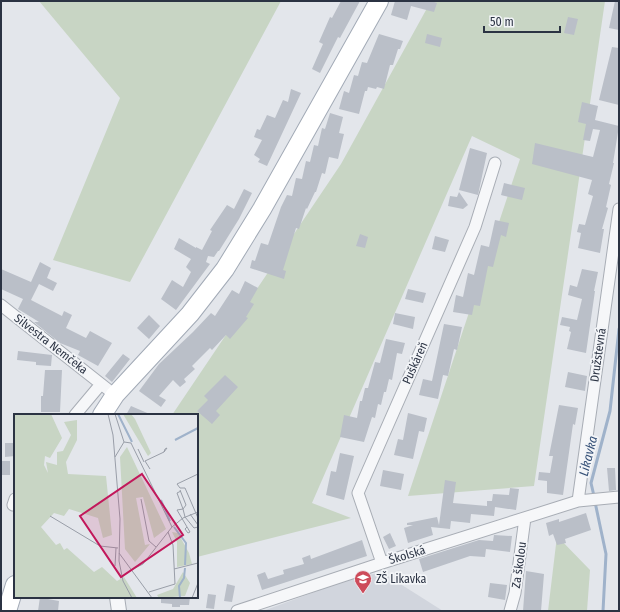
<svg xmlns="http://www.w3.org/2000/svg" width="620" height="612" viewBox="0 0 620 612" font-family="'Fira Sans Condensed',sans-serif">
<rect width="100%" height="100%" fill="#e3e6eb"/>
<!-- built -->
<path fill="#d1d5dd" d="M383,573L443,611H263L358,576Z"/>
<!-- green -->
<path fill="#c8d5c4" d="M39,1H281L130,282L53,260L120,98Z
M431,1H605L534,486L408,496L520,159L472,136L312,503L351,518L197,557V415H172L341,164Z
M557,536L590,570L587,611H548Z"/>
<g fill="none" stroke-linecap="round" stroke-linejoin="round">
<!-- stream -->
<path stroke="#9fb2ca" stroke-width="3" d="M594,496L591,483L610,411L619,329
M595,502L606,554L603,611"/>
</g>
<!-- building -->
<path fill="#babfc8" d="M341,1H360L340,38L338,37L320,73L312,69L323,44L319,42L330,17L332,18Z
M395,1H431L437,3L434,12L411,6L407,20L391,15Z
M615,1H619V30L609,28Z
M568,17L578,19L574,35L564,33Z
M379,34L403,41L400,49H398L393,65H390L384,89L377,87L376,89L368,87L367,91H365L359,114L339,109L344,91L349,93L354,75L358,76L362,62L367,63Z
M427,34L442,38L440,47L425,43Z
M612,47L619,48V105L599,100Z
M291,89L301,93L267,166L258,162L260,159L254,155L262,140L254,137L257,129L260,130L267,115L275,118L283,100L288,102Z
M582,102L598,106L595,120L619,126L613,163H614L609,184L611,185L606,207L608,208L602,229H604L600,253L578,248L581,233L577,232L579,224L585,225L593,196L588,194L592,180L532,164L535,143L593,157L600,130L593,129L590,141L583,140L586,124L578,122Z
M330,113L343,117L339,133L344,134L338,159L329,157L325,174L322,173L316,192H315L307,209L306,208L299,229L296,228L283,270L286,271L284,279L250,268L252,260L255,261L261,243L268,245L281,207L287,195L292,196L296,178L302,179L306,161L310,162L314,145L318,146L322,128L325,129Z
M470,148L487,153L478,195L459,190Z
M504,183L525,188L522,200L501,195Z
M244,189L252,193L239,219L219,251H218L214,257L208,256L206,262L210,264L176,310L161,299L172,280L183,287L191,272L186,267L191,259L174,249L179,238L196,248V247L202,250L212,231L210,230L227,205L234,209Z
M459,192L468,205L463,209L448,206L450,196L457,197Z
M495,220L509,223L506,237L501,235L493,267L488,266L480,306L474,305L472,315L453,312L456,295L463,297L468,273L474,275L481,245L489,247Z
M360,234L368,237L365,248L356,246Z
M435,236L449,240L445,252L432,249Z
M40,262L51,268L47,278L57,283L53,291L39,284L31,300L62,316L64,311L72,315L66,328L86,338L90,331L112,343L98,366L78,355L80,351L60,343L34,322H39L18,309L23,299L1,289V269L31,282Z
M582,269L598,272L594,291H595L586,353L567,349L571,332L569,331L570,327L560,325L562,317L577,320L582,299L568,295L570,285L577,287Z
M245,281L258,288L250,302L254,304L246,317L248,318L230,339L226,335L212,350L210,348L192,366L195,369L184,379L186,382L180,387L173,380L159,396L166,400L161,407L139,391L159,364L193,332L211,313L215,316L232,290L239,294Z
M408,289L426,293L423,303L405,299Z
M395,313L415,317L413,329L393,324Z
M149,315L160,326L149,339L137,328Z
M444,324L462,327L457,350L454,349L448,376L443,375L438,399L419,395L423,379L432,381Z
M386,339L405,343L402,354L397,353L392,380L389,379L386,392H384L381,405L378,404L375,418L372,417L364,442L340,437L344,415L357,418L360,401H362L365,388H368L375,362L380,363Z
M18,351L52,355L51,366L36,365V362L17,360Z
M123,354L130,359L112,382L105,376Z
M45,370H62L60,412H41V396H43Z
M568,372L587,376L585,391L565,387Z
M225,375L238,387L216,411L220,415L212,424L197,411L208,400L204,396Z
M559,405L578,408L575,425L573,424L563,495L547,493V481L538,480L539,472L550,473L553,456H549Z
M131,406L152,415H126Z
M408,413L427,418L424,432L419,431L413,459L394,455L398,439L403,440Z
M5,443H15V456L5,457Z
M340,453L354,456L344,500L326,495L331,471L336,472Z
M1,461H10V475H1Z
M607,468H615L616,490L609,491Z
M383,470L404,474L401,490L380,486Z
M445,480L456,482L453,503L487,506V501H492L493,494L509,495L510,488L519,489L516,510L495,507L494,516L471,514L470,523L451,521L450,529L431,527L433,535L408,543L404,528L413,525H407V523L437,517L439,525Z
M586,513L591,530L565,539L566,543L557,545L553,534L549,536L546,523L559,519V522Z
M390,533L396,546L389,549L383,537Z
M494,535L512,536L510,552L486,549L485,557L470,556L423,572L419,559L479,540L493,541Z
M362,540L367,556L262,590L257,575L265,572L268,579L284,574L283,570L304,564L302,558L310,555L311,559Z
M526,571L544,574L541,611H523Z
M490,583L507,585L505,600L488,597Z
M227,584L235,586L232,602L224,601Z
M208,594L216,595L214,609L206,608Z
M40,597H48V599L59,601L58,611H38Z
M161,597H190L189,605H180V607H172V604L161,603Z"/>
<g fill="none" stroke-linecap="round" stroke-linejoin="round">
<!-- minor casing -->
<g stroke="#a8adb5" stroke-width="13">
<path id="minor" d="M1,305L115,395
M75,415L101,384
M578,501L619,209
M13,505L15,499
M382,563L358,493L475,227L495,163
M237,611L382,563L578,501L619,497
M510,611L515,593L525,518"/>
</g>
<!-- tertiary casing -->
<g stroke="#a8adb5" stroke-width="16">
<path id="tertiary" d="M117,597L119,611"/>
</g>
<!-- primary casing -->
<g stroke="#a2aab6" stroke-width="20">
<path id="primary" d="M102,415L115,395L190,314L225,269L262,209L379,1
M7,611L15,585"/>
</g>
<!-- minor -->
<use href="#minor" stroke="#f6f7f9" stroke-width="11"/>
<!-- tertiary -->
<use href="#tertiary" stroke="#f6f7f9" stroke-width="14"/>
<!-- primary -->
<use href="#primary" stroke="#fff" stroke-width="18"/>
</g>
<!-- icons -->
<defs>
<g id="school-pin" transform="scale(0.9)"><path d="M0 17L-7.5 6A9.5 9.5 0 1 1 7.5 6Z" fill="#cd4b5a" stroke="#f3f5f8"/><path d="M0-5L7-2L0 1L-7-2ZM-4 1L0 2.5L4 1V4Q0 6-4 4Z" fill="#fff"/></g>
</defs>
<g fill-rule="evenodd">
<use href="#school-pin" x="363" y="579"/>
</g>
<g text-anchor="middle" dominant-baseline="central" stroke-width="3.5" stroke-linejoin="round" paint-order="stroke">
<!-- street labels -->
<g font-size="12" fill="#2b3343" stroke="#f3f5f8">
<text transform="translate(51 344) rotate(38)">Silvestra Nemčeka</text>
<text transform="translate(598 355) rotate(-82)">Družstevná</text>
<text transform="translate(415 363) rotate(-66)">Puškáreň</text>
<text transform="translate(407 555) rotate(-17)">Školská</text>
<text transform="translate(519 565) rotate(-82)">Za školou</text>
</g>
<!-- poi labels -->
<g font-size="12" fill="#2b3343" stroke="#f3f5f8" text-anchor="start">
<text x="376" y="579">ZŠ Likavka</text>
</g>
<!-- water labels -->
<g font-size="13" font-style="italic" fill="#355077" stroke="#f3f5f8">
<text transform="translate(588 456) rotate(-76)">Likavka</text>
</g>
</g>
<!-- overview -->
<g transform="translate(14 414)">
<rect width="184" height="184" fill="#e3e6eb"/>
<path d="M0,0H37L48,24L36,44L31,42L30,51L34,59L32,48L43,51V38L49,37L57,21L50,8L63,6V26L52,48L54,60L92,62L98,121L89,124L84,104L55,95L50,102L40,99L27,113L42,131L46,129L50,136L53,134L80,158L88,153L103,167L110,163L123,184H0ZM109,0H117L121,5L137,39L134,42ZM113,33L152,115L140,124L129,83L122,84L131,131L136,130L121,148L111,135L106,43ZM158,118L164,119L175,139L178,150L163,153V128ZM169,158L176,169L171,182L145,184L143,181L159,175Z" fill="#c8d5c4"/>
<path fill="none" stroke="#9fb2ca" stroke-width="2" d="M104,0L118,28M161,26L184,14M147,86L156,107M160,113L172,129L171,151M166,184L165,172L170,164L171,154"/>
<path fill="none" stroke="#999ea8" stroke-width="1" d="M94,0L99,21L106,105L105,147L109,167L118,184M110,28L117,29L158,113M124,35L130,48M101,43L110,28L101,0M136,55L131,47L150,38L153,34L151,35L150,38M184,60L163,70L166,74H171L184,104M166,76L172,91L169,95L171,103L180,114L184,113M167,77L163,79L169,95L163,96L176,118L174,119L171,115L173,113M127,85L135,127L142,133M176,100L184,111M36,102L86,132L104,134M105,139L138,184M101,152L102,134M119,155L129,150L158,113L169,104L184,98M160,155L184,149M135,178L161,170L159,131L154,118M178,184L184,169"/>
<path fill="#c2185b" fill-opacity="0.15" stroke="#c2185b" stroke-width="2" d="M128,60L169,121L107,163L66,102Z"/>
<rect width="184" height="184" fill="none" stroke="#2b3343" stroke-width="2"/>
</g>
<!-- border -->
<rect width="620" height="612" fill="none" stroke="#2b3343" stroke-width="4"/>
<!-- scale -->
<path d="M484 26v6h76v-6" fill="none" stroke="#2b3343" stroke-width="2"/>
<text x="490" y="26" font-size="12" fill="#2b3343" stroke="#f3f5f8" stroke-width="3" paint-order="stroke">50 m</text>
</svg>
